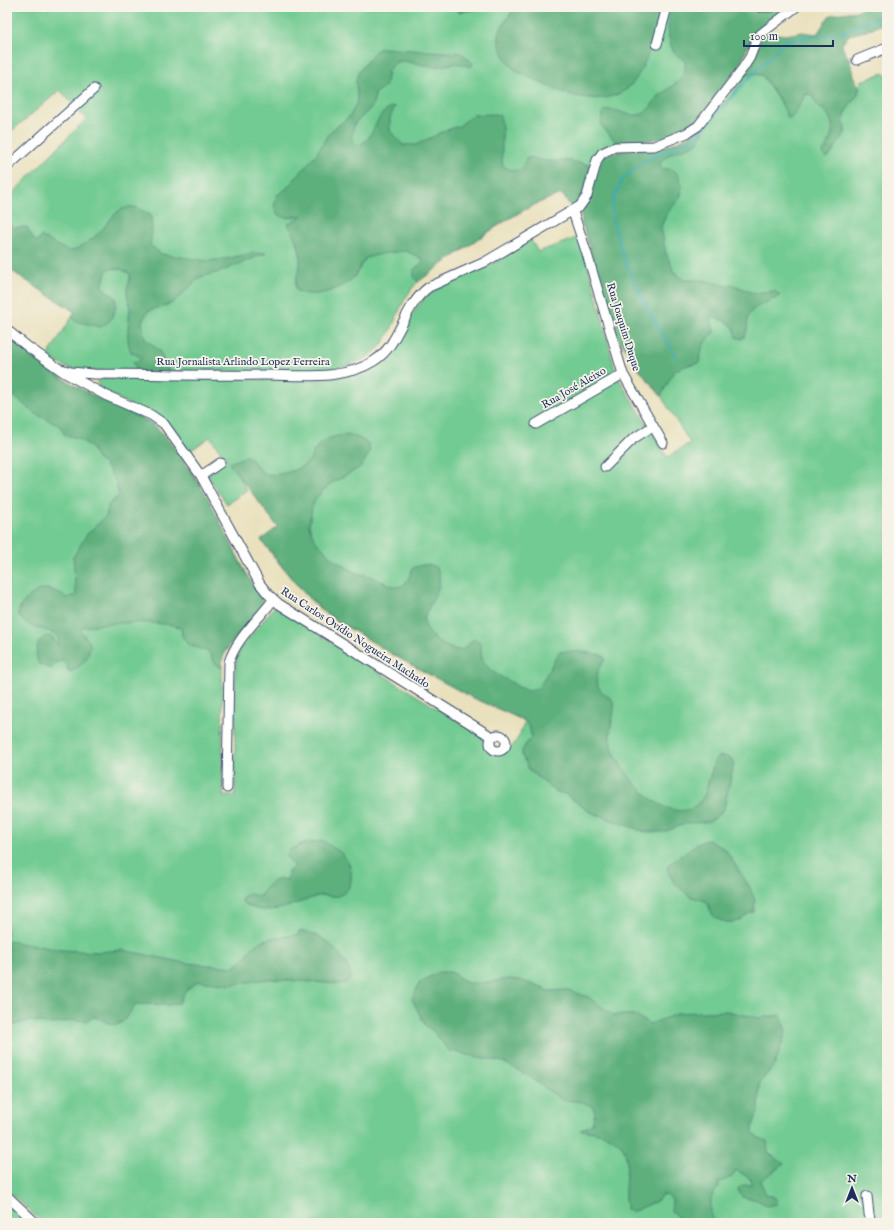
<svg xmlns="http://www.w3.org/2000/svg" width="894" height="1230" viewBox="0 0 894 1230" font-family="'IM FELL English',serif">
<rect width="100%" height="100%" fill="#f7f3e8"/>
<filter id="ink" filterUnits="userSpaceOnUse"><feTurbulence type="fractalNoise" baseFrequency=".025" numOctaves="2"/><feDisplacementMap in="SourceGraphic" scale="8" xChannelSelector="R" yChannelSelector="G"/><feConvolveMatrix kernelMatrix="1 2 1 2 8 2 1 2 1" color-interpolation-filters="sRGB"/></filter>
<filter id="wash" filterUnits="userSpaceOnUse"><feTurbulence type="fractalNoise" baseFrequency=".012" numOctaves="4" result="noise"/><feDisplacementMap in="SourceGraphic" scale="16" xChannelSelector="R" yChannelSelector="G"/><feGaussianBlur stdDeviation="0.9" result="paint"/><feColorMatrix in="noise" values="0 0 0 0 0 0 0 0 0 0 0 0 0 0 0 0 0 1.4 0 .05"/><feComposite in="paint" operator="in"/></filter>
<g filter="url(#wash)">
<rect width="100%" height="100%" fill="#e9e1bd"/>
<!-- green -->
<path fill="#72cb92" stroke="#467d78" d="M7,7H792L753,35L739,66L696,123L602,147L594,156L586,188L572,208L562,194C522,206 488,233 453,257C438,267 421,276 411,290C395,311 392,342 369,356C335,378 258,372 217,371C173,371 129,371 84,371L66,367L47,357L75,312L7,268V199L86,119L60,90L7,135Z
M884,73L887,77V1223H43L7,1190V336C34,358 60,378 91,395C111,405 135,412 154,425C163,432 169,442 176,450C213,497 232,555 265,604L230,645L222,658L223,796H235V665L240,649L275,606L362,662L487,739L492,750C511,759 520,735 525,721C469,696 416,669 364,637C351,629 337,622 325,613C300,593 281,565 261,540L278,527L235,470L247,490L227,504L207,475L227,460L210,437L190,451L173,429L98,387V378C141,379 184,379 228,379C267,379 344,385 377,365C402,351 404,319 423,300C437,285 476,271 495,262C508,255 519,247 531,240L538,252L579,237L594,286L616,374L667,457L690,443L661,396L639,369L616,334L582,223L581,213L663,147L688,137L704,125L748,74L762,75L783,106H798L808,93C816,95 814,102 819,107C821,108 824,109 825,110C838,121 832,141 823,152L830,156L845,133L844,114L858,94L861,81Z
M7,1204L29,1223H7Z"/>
<!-- forest -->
<path fill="#5daf7c" stroke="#3c6f6d" d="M451,7H493L460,12Z
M514,7H664C657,28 644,76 627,89C600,109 561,93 535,80C527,76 517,73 511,66C506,60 501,50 499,42C497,27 509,20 514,7Z
M672,7H754L761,9L792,7L753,35L739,66L696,123C672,139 645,142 617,143L601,125L603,111C616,106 626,117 639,115C649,113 653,102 659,96C671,86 688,79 685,61C682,58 677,56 675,53C666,42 667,19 672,7Z
M866,7H887V22L866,31L849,35L842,44L843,49L850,60L853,76L859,86L858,94L844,114L845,133L830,156L825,158L823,152C835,138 837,115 818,107L813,96L808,94L805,95L794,115L791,118H788L781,102L762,75L748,74L740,82L752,63L761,37L770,33L786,35L802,32L817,34L829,16C840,11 857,14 866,7Z
M381,48L461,53L473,63L471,67L457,63L435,67L403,61L396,62L388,71L385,87L376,92L372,107L355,123L351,138L358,145C378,139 371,113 395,106L390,118V131L403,145H416L444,131L459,126L473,115L495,114L499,115C505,124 500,151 503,166C509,170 515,172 522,169L526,159L530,157L544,161H571L590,165C584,184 588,193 572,208L562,194C509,211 463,250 418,282L414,277V269L422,263L423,259L406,251L381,254L366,258C361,264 359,271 354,277C342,289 312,301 296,290C294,281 299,272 300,263C302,249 294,236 288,224L303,215L287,218L278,215L274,206L277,195L286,189L302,171L316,154L330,132L350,116L357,102L356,80L358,73L374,52Z
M704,126C702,157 672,142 660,164L661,168L674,170L677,173L682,184L681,196L666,215L661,227L666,253L674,272L684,280H703L727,286L732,284L753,293L774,291L780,295C774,302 757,303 750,313C744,322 752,329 742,339L736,337C735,333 735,330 733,327C729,322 717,317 711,318L714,332L703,345L699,363L688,365L674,371L661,396L639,369L616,334L582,223L581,213L589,197L603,156C622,148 641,150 662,147C677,145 691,134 704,126Z
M129,207H135L151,215L152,232L150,245L161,254L208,261L230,258L253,253H266L220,272L200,277L173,303L148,311L142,322L144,335L146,340L159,350L169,372H137L133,362L140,360L142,358L131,352C125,337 129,324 130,308C130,303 127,298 127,293C126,286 131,281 130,274C123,269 115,267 107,270L102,287L116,298C117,310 112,324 100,327L75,321L72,317L75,312L7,268V212L12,228L27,227L33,239L38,242L41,236L68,251H72C82,246 91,240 99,233C110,222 113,210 129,207Z
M7,336L55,374L92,395L154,425L164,435L183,460L207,496L241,564L265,604C251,620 221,647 221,668L214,662L209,652L188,645L182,636L181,628C166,620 98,622 82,628L80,630L90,643C90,659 83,664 71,672L68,671L67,664L62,661L56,662L51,669L39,664C30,648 46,623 58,645L59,638C47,626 26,630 18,614C19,603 36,588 47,589C54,590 61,594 67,598L76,595L73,557L88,533L106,516L109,504L119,496L115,480L104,464L97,459L91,447L78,438L65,435L60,426L36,414L7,391Z
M346,435L356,437L368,443L370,452L361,467L330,484L315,499L312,508L309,525L312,534L317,543L336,561L356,573L370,576L388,584L396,587L402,586L408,580L413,568C421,564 430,563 437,568C446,588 429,601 424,619C425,636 445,650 462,650L474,639L479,641C483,647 480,652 482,658C488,672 501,677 513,683C522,689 530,695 540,686L559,652C566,650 598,653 604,656L605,660C597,669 592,682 602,692C606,696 611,697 614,703C615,717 607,731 611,745C620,774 676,840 704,796L715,759C722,754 730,756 734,763L724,809L715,818L708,822L687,823L664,832H645L590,812L565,794L555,791L530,771L522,756V750L531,737L530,729L525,721L469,696L430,675L397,657L325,613L296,583L261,540L278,527L229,463L247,456C255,460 256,469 264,473C276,478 299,470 308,462C311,459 312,455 314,451C321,439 333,436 346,435Z
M708,840L725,849L749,886L755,901L754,912C748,913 747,915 743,918C735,925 720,923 713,915C709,911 710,905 706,901L691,897L675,884L669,874L667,869L669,864C682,857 692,843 708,840Z
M324,841C330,847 338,849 343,855C354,866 356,890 338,896C333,898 326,894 318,896C292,904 267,920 242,902V897L249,894L260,896C267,886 273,876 287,880L288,872L295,866L286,857L289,850L299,846L300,844Z
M299,931C307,932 316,934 323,939C333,945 368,983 340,984L269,979L230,985L198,981L185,991L179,1003L168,1005L136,1004C128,1013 123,1030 108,1023C102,1020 99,1018 93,1017L88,1021L73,1020L53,1024L30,1021L7,1027V941L62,950L97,952L123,950L185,963L234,967C243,962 246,954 253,947C264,936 285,937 298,935Z
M439,972H451L467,983H481L508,979L521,980L549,991L568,990L588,997L613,1015H634L650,1024L679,1013L727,1011L758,1018L781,1015L786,1032L775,1064L759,1084V1109L753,1126V1133L759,1138L767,1141L768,1153L784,1164L760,1181L766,1194L774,1197L778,1201L777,1204L768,1206L757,1200L742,1197L738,1189L742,1185H751L750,1178L736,1170L732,1177L718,1183L719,1186L711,1198V1214L714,1223H684L671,1211L672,1200L667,1195H662L657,1201L632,1212L626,1209C626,1203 624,1197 625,1191C625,1180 628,1168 626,1157C623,1136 598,1132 580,1130L592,1124L595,1113L593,1107L583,1102L562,1100L530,1077L503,1062L449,1051L433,1031L425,1025L412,999L420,982Z"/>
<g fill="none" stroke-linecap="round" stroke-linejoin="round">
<!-- stream -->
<path stroke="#3aabb5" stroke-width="2" d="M678,360L644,303L624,259L612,218V204L622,180L644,161L679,146L698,135L742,85L788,39L840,33L887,14"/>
</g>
</g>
<g filter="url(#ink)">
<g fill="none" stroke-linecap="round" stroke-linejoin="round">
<!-- minor casing -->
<g stroke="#3a4a6c" stroke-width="11">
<path id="minor" d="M760,7H771
M657,44L667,7
M857,60L887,48
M7,167L94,89
M573,212L587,254L623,374L663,443
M7,330L28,347L65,373L105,395L151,415L164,424L201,476L260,584L268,594L279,604L492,737
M58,368L71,372L94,374C151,374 207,376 264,375C299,375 343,381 374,361C401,344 402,307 429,287L485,262L580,206L587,196L597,160L602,153L615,147L654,146L687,133L698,126L743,68L750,57L758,36L796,7
M536,424L623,374
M605,467L633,439L653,426
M201,476L220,463
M490 743a8 8 0 1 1 16 0a8 8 0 1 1-16 0Z
M227,788L229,662C236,639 259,619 273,600
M7,1196L36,1223
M867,1196L869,1214L871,1223"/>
</g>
<!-- minor -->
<use href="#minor" stroke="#fff" stroke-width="9"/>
</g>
</g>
<g text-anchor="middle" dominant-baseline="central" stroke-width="3.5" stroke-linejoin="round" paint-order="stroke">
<!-- street labels -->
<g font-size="11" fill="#1b2f5e" stroke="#f7f3e8">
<text transform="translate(623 327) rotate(73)">Rua Joaquim Duque</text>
<text x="243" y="362">Rua Jornalista Arlindo Lopez Ferreira</text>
<text transform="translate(574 388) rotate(-30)">Rua José Aleixo</text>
<text transform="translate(355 638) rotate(33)">Rua Carlos Ovídio Nogueira Machado</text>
</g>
</g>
<!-- margin -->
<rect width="894" height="1230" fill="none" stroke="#f7f3e8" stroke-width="24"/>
<!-- north arrow -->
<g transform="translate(852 1188)" stroke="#f7f3e8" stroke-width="3" paint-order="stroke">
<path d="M0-3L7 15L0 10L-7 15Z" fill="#1b2f5e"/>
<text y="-6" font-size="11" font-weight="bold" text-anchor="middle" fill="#1b2f5e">N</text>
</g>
<!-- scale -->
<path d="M744 40v6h89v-6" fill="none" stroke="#1b2f5e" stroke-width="2"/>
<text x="750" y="40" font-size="12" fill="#1b2f5e" stroke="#f7f3e8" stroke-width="3" paint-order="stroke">100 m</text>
</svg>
